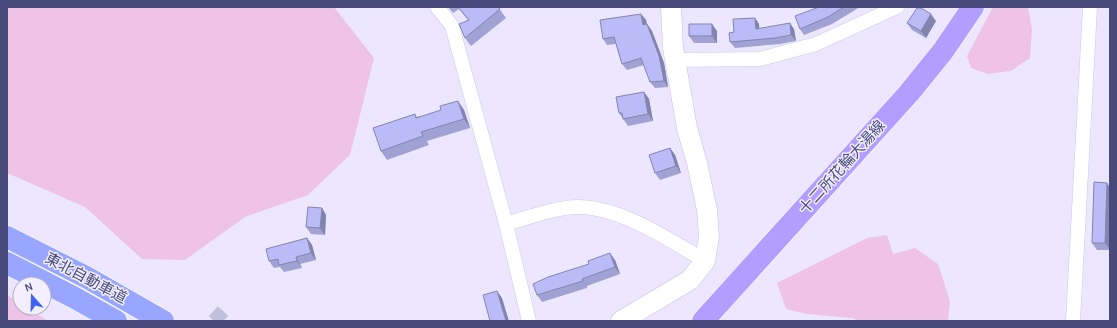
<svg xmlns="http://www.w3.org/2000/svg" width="1117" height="328" viewBox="0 0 1117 328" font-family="Karla,'Noto Sans JP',sans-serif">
<rect width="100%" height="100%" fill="#ece7ff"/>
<!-- green -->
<path fill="#efc3e6" d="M7,7H334L374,58L350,155L308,195L245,217L185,260L142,259L85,207L7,173Z
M993,7H1028L1032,29L1030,58L1011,71L988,74L971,68L967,56Z
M887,235L893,254L915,248L938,264L950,301L948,321H860L852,318L807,314L786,309L777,283L867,238Z
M7,295L20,303V308H28L48,321H7Z"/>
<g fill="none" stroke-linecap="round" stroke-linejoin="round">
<!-- street-tunnel -->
<path stroke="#c3c0de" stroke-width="14" stroke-dasharray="14 7" stroke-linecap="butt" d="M214,321L223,311"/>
<!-- street casing -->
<g stroke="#ccc9ec" stroke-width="15">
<path id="street" d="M437,7L452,26L506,224L529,321
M675,60L760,59L816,44L897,7
M506,224C526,218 560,206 580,207C622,208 670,240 705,261
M1073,321L1090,7"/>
</g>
<!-- secondary casing -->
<g stroke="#c3c0ed" stroke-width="21">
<path id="secondary" d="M621,321L690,280L705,261L709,236L707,210L697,163L687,128L673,48L671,7"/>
</g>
<!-- primary casing -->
<g stroke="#fff" stroke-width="23">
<path id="primary" d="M703,321L909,93L943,51L973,7"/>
</g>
<!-- highway casing -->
<g stroke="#fff" stroke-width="23">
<path id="highway" d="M7,237L86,277L163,321
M7,263L75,298L116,321"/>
</g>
<!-- street -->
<use href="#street" stroke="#fff" stroke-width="14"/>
<!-- secondary -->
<use href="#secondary" stroke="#fff" stroke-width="20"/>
<!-- primary -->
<use href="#primary" stroke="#b39dff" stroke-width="22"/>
<!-- highway -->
<use href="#highway" stroke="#98a6ff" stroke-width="22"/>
</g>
<!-- wall -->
<path fill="#a1a2d4" d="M448,7H498L506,18L471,46L465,38L468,20L459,9L453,13Z
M819,7H860L832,24L804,35L800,29Z
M1062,7H1076V8H1063Z
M641,14L646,20L647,24L652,31L664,63L668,87L655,88L650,82L644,65L627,70L622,64L616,44L607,45L603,39Z
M755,18L759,24V28L794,29L796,41L780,44L735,48L730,42L734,32Z
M936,21L926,38L912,30L907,23Z
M717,31V43H694L689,36Z
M644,92L649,99L653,121L628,126L619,113Z
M464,110L470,128L427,141L429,145L387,160L381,151L415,114L417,117Z
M670,148L675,155L681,173L660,180L655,173Z
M1107,183L1110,188V250H1097L1092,243Z
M322,208L326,215L325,235L311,234L306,227Z
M307,238L312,245L316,260L300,264L302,268L284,272L280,267L274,268L269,261Z
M615,260L620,274L587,286V288L542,302L537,295Z"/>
<!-- shaded-wall -->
<path fill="#8384ad" d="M641,14L646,20L648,31L643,25Z
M931,14L936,21L926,38L921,31Z
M755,18L759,24L760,35L756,29Z
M790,23L794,29L796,41L791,35Z
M647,24L652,31L664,63L668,87L664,81Z
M712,24L717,31V43L712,36Z
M644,92L649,99L653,121L648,114Z
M458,101L464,110L470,128L464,119Z
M670,148L675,155L681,173L676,166Z
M1107,183L1110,188V250L1105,243Z
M322,208L326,215L325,235L320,228Z
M307,238L312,245L316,260L311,253Z
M610,253L615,260L620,274L615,267Z
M296,257L300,264L302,268L297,261Z
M497,291L502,298L509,321H506Z"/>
<!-- building -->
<path fill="#bbbcf7" stroke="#8384ad" d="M458,7H498L500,9L465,38L459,24L469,20Z
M819,7H844L828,17L800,29L795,16Z
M917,8H921L931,14L921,31L907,23Z
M641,14L643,25L647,24L659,56L664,81L650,82L641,58L622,64L614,37L603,39L600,20Z
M755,18L756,29L790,23L791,35L775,38L730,42L729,33L734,32L733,19Z
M689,24H712V36H689Z
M644,92L648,114L623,119L622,113H619L616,97Z
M458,101L464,119L421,132L423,136L381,151L373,128L415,114L416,118L441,110L440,106Z
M670,148L676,166L655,173L649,155Z
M1094,182L1107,183L1105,243H1092Z
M308,207L322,208L320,228L306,227Z
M307,238L311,253L296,257L297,261L279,265L278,259L269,261L266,249Z
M610,253L615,267L582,279L583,281L537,295L533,284L548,277L589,264L588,261Z
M497,291L506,321H490L483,295Z"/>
<g text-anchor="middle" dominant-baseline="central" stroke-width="3" stroke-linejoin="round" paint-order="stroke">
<!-- street labels -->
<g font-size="15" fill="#484a7c" stroke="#f3efff">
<text transform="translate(842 167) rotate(-48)">十二所花輪大湯線</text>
<text transform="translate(86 278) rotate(28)">東北自動車道</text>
</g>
</g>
<!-- border -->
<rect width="1117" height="328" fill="none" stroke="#484a7c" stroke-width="16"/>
<!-- north arrow -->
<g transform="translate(32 296) rotate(340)"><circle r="19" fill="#f3efff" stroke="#afadcb"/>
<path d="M0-3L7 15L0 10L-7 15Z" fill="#4061f5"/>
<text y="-6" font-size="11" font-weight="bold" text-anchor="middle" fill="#484a7c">N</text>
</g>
</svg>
